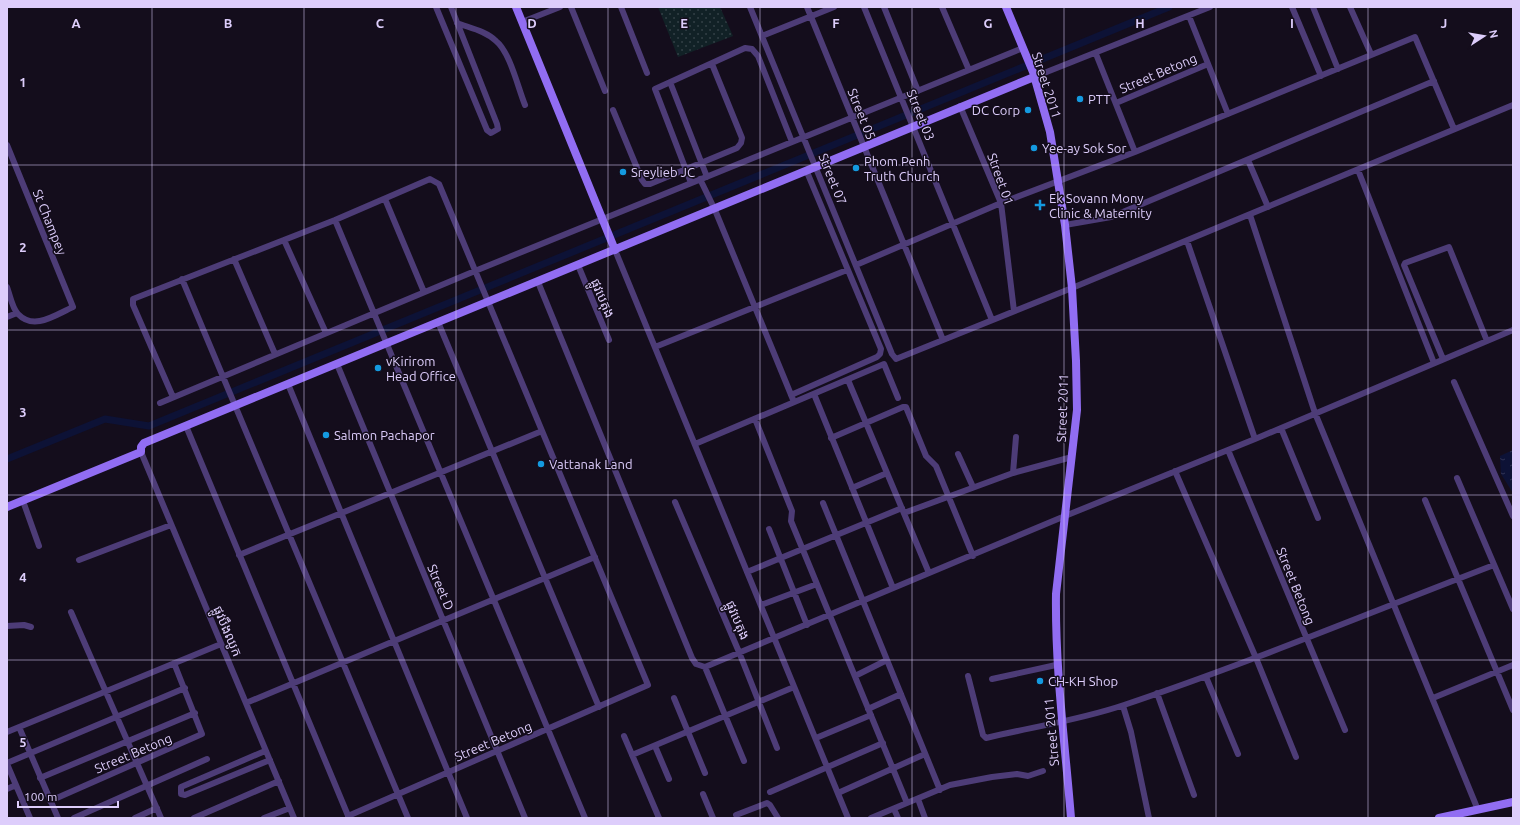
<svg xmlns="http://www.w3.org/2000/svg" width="1520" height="825" viewBox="0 0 1520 825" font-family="Ubuntu,'Noto Sans Khmer',sans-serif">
<defs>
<pattern id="grass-dots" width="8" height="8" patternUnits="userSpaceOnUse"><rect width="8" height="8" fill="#112126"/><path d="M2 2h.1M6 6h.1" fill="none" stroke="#334046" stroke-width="1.8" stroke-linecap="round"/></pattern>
<pattern id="water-ripples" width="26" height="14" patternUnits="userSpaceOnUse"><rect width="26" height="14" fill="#0d1236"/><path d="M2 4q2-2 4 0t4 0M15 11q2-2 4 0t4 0" fill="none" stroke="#303354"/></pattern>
</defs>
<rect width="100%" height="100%" fill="#140d1c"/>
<!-- grass -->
<path fill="url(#grass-dots)" d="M658,7H720L733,36L678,57Z"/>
<!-- water -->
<path fill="url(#water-ripples)" d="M1513,450V493L1501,474L1500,456Z"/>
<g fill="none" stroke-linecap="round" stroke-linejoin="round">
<!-- canal -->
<path stroke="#0d1236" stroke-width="7" d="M7,459L105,419L149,426L1169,7"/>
<!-- street -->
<path stroke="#4d3c77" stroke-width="6" d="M436,7L487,130L491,133L498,129L497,124L451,7
M571,7L605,91
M621,7L647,73
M750,7L892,354L896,359L1072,288L1513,105
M807,7L943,340
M864,7L992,320
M884,7L918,91
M942,7L969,70
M1292,7L1321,76
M1313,7L1338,69
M1350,7L1371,54
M1189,16L1228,114
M522,22L560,7
M457,23C470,28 486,31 496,41C510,52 518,88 525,105
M762,36L834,7
M1096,54L1135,152
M1034,77L1210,7
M670,82L707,177
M1116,103L1208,64
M960,106L1001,203L1014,311
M613,110L642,180L645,184H650L737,148L741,143L742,138L712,64
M7,145L73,307C55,315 34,331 18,314C12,308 10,295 7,287
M1248,160L1268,207
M1358,170L1434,363
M700,179L715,210L794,402
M691,183L655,89L745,48L752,49L758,56L792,142
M385,199L424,292
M1250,215L1315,413L1478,810
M335,220L585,818
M1065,225L1111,217L1434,81
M284,240L326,333
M1187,241L1255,439
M615,250L848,818
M234,259L275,354
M578,265L609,340
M856,265L1001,203L1135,152L1415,37L1454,129
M182,279L408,818
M538,282L692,658L696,664L705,667L744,761
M7,317L17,313
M438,322L599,707
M655,347L847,270
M1443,359L1404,265L1405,263L1449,247L1487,341
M337,364L525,818
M848,380L929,573
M1454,382L1513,516
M288,384L467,818
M814,394L893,588
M791,395L877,357L880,354L881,349L807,172
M173,397L133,305V299L335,220L430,179L439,184L648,685L348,816
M160,403L475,271L1023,48
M755,419L792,511L791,521L907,803
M186,426L349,818
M1281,428L1318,518
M831,438L903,407H906L926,456L936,466L973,556
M695,444L884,364L898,398
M1228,450L1345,730
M141,452L294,818
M958,454L973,487
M1175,471L1256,658L1296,757
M1013,473L1016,437
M1457,478L1513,609
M852,488L887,473
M1425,500L1513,710
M23,501L39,546
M675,502L739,652L777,748
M823,503L940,790
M904,513L1013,473L1072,457
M769,529L807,625
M239,555L542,431
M79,560L171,525
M747,572L902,508
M761,605L817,584
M71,612L161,818
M7,626L24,625L31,627
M705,667L1065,516L1255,439L1513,330
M855,676L887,660
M968,676L983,735L986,738C1032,727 1080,720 1124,705C1249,663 1371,612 1494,565
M1206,677L1238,754
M992,679L1056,665
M1157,693L1194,795
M674,698L705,773
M1433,698L1513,665
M246,703L595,557
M1123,706L1131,732L1149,818
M868,709L901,694
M19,727L58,818
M7,732L221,644
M624,736L659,818
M816,738L871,715
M655,746L669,779
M265,751L181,787V794L185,795L270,760
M632,755L794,687
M7,763L185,688
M7,764L30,818
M40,778L195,713
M7,789L16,785
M770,792L883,743
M838,793L925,754
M703,794L713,818
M918,799L925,818
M50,801L202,734L174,663
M894,809L898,818
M736,815L767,803L770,805L778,818
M74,818L207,759
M135,818L157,808
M194,818L279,781
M264,818L290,808
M871,818L950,785L992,777L1017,774L1028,776L1043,771"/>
<!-- secondary -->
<path stroke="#916df2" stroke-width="8" d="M516,7L615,250
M1006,7L1033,72L1050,132L1065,225L1072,288L1076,361L1077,410L1056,594C1055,669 1065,743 1071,818
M7,507L141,452V447L144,443L1034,77
M1439,818L1513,802"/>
</g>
<!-- grid -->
<path fill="none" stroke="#ddcdfb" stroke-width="1" stroke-opacity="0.55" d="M152,7V818M304,7V818M456,7V818M608,7V818M760,7V818M912,7V818M1064,7V818M1216,7V818M1368,7V818M7,165H1513M7,330H1513M7,495H1513M7,660H1513"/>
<!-- markers -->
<g fill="#149ae0" stroke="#140d1c" stroke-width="1.5">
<circle cx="1080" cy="99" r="4"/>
<circle cx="1028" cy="110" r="4"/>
<circle cx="1034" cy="148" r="4"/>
<circle cx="856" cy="168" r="4"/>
<circle cx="623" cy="172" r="4"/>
<path d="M1038 199h4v4h4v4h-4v4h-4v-4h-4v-4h4z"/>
<circle cx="378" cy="368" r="4"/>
<circle cx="326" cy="435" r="4"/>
<circle cx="541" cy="464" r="4"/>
<circle cx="1040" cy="681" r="4"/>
</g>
<g text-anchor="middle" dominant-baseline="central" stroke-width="3" stroke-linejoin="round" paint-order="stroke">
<!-- street labels -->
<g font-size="13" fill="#ddcdfb" stroke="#140d1c">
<text transform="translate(1158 73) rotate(-23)">Street Betong</text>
<text transform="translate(1047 85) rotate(72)">Street 2011</text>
<text transform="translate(862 114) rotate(68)">Street 05</text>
<text transform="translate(921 115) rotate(68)">Street 03</text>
<text transform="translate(833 179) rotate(68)">Street 07</text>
<text transform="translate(1001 179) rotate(70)">Street 01</text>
<text transform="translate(50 222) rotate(68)">St Champey</text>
<text transform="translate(603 298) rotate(67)">ផ្លូវបេតុង</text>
<text transform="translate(1062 408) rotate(-88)">Street 2011</text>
<text transform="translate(1296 586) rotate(68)">Street Betong</text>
<text transform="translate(441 587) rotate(67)">Street D</text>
<text transform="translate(738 620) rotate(67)">ផ្លូវបេតុង</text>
<text transform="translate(228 631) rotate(67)">ផ្លូវបឹងឈូក</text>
<text transform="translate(1051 732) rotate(-95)">Street 2011</text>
<text transform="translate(493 741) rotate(-23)">Street Betong</text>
<text transform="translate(133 753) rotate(-23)">Street Betong</text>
</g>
<!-- poi labels -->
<g font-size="13" fill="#ddcdfb" stroke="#140d1c" text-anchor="start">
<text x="1088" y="99">PTT</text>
<text x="1020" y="110" text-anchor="end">DC Corp</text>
<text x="1042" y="148">Yee-ay Sok Sor</text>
<text x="864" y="161">Phom Penh<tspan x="864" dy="15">Truth Church</tspan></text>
<text x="631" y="172">Sreylieb JC</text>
<text x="1049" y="198">Ek Sovann Mony<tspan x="1049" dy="15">Clinic &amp; Maternity</tspan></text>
<text x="386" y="361">vKirirom<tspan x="386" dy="15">Head Office</tspan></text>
<text x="334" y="435">Salmon Pachapor</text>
<text x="549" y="464">Vattanak Land</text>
<text x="1048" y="681">CH-KH Shop</text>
</g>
</g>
<g font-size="13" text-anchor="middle" font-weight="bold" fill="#ddcdfb" stroke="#140d1c" stroke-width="3" stroke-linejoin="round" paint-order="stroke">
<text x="76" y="28">A</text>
<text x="228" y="28">B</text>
<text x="380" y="28">C</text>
<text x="532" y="28">D</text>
<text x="684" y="28">E</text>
<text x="836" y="28">F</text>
<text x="988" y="28">G</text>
<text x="1140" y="28">H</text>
<text x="1292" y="28">I</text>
<text x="1444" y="28">J</text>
<text x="23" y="87">1</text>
<text x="23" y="252">2</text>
<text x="23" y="417">3</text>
<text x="23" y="582">4</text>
<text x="23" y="747">5</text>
</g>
<!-- border -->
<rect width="1520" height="825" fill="none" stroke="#ddcdfb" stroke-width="16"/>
<!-- north arrow -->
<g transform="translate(1484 36) rotate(78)" stroke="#140d1c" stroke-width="3" paint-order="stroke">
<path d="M0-3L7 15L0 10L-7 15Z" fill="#ddcdfb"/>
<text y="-6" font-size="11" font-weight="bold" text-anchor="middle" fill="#ddcdfb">N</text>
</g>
<!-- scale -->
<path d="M18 801v6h100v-6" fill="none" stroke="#ddcdfb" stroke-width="2"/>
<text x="24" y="801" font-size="12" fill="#ddcdfb" stroke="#140d1c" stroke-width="3" paint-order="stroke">100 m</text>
</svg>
